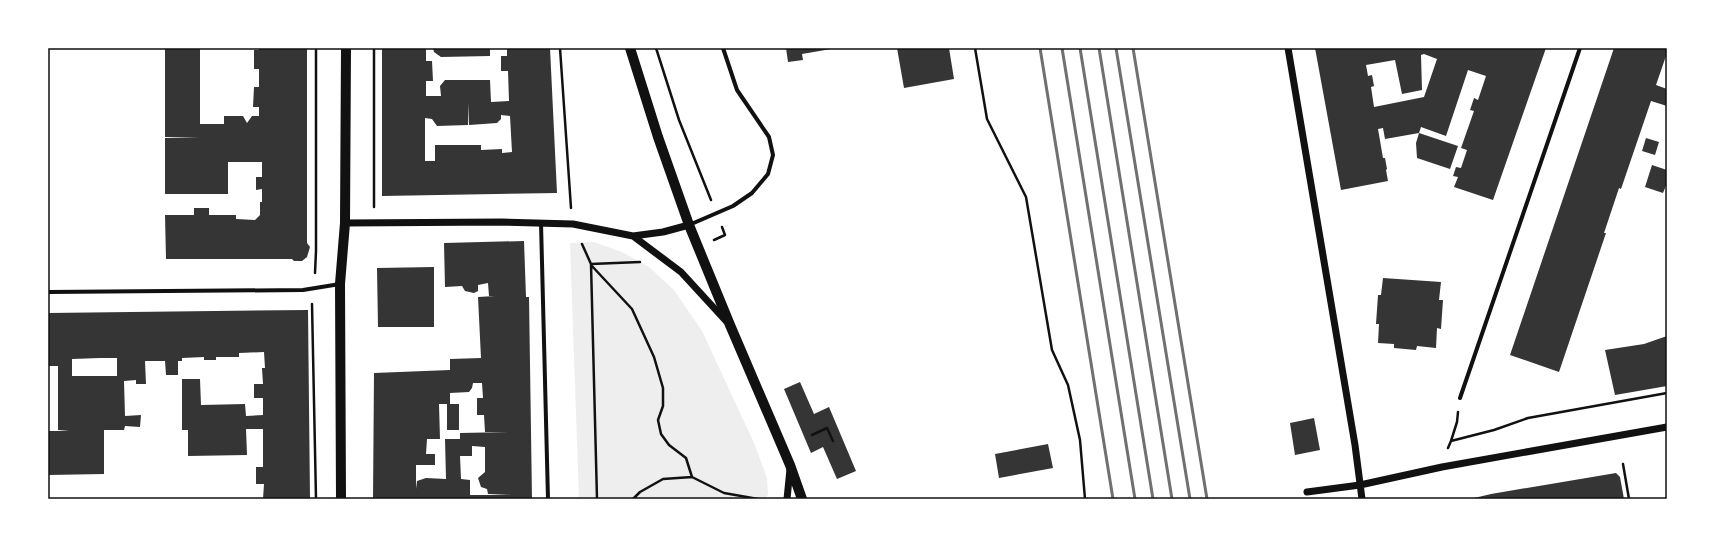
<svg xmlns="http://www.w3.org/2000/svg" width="1715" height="547" viewBox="0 0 1715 547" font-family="'Roboto Condensed',sans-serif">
<rect width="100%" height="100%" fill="#fff"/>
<!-- green -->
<path fill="#eee" d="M594,242L622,252L649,267L674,290L702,331L754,443L767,478L768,494L766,499H579L570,243Z"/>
<!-- building -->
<path fill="#353535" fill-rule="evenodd" d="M165,48H200V124H224V116H243L247,123L252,116H259V107H253L254,87H259V69H254V50H259V48H307V243L310,247L307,257L302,261H294L292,259H166L165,215H194V208H209V215H236V219L255,220L260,215V202H262V189L256,190V177H262V162H228V194H165V138L199,137H165Z
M382,48H426V61H432L433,81H426V96H441L440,86L445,80H490L491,102L509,101L508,71H501V56H507V48H550L557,193L382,196ZM468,103L469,125L497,123L501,119V115L510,116L512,152L502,153V149L481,150V145H435V161H425V118L432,119L437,126L468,125Z
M433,48H490V56L441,57L434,52Z
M786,48H831V49L802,54L803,60L788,62Z
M897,48H949L954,79L904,88Z
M1315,48H1546L1493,200L1454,187L1458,177L1453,176L1456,167L1461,168L1467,150L1461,148L1474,111L1470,110L1474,98L1478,100L1486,76L1468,70L1446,136L1421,127L1419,133L1385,139L1383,128L1378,129L1383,158H1385L1387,169L1386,170L1388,181L1341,190ZM1424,54L1437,59L1424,97L1374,107L1371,87L1374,86L1372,75L1368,76L1366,65L1395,60L1402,94L1422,90L1421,55Z
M1614,48H1667V53L1656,85L1667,89V106L1651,101L1621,189L1619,188L1604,233H1606L1559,372L1510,355Z
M1419,133L1458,146L1450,169L1417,158L1416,143Z
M1646,138L1659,142L1655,155L1642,151Z
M1652,165L1667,170V183L1663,193L1645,187Z
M524,241L526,297H529L532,499H373L374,373L450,370V359L481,358L478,297L495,296H489L488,283L478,285V291L474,293L465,291L462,286L445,287L444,243ZM473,383H482L483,398H477V415H484L485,432H509L460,433V439H445L446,479L426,478L417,481L416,489V465H435V454H426L427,439H440L439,404H447V430H459V404H450V393L469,392L472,388ZM472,446L485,447V472L478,478L481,487L487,489L488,494L511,495H470V480L461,479L460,456H472Z
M434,267V327H378L377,268Z
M1383,278L1441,282L1439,300H1443L1441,329L1437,328L1436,348L1417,346L1416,350L1394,348V344L1378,343L1379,324H1376L1378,295H1381Z
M308,310L310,499H263L264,484H256V467H263V429H246L247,455L188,456V430H182V379H200L201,405L245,404L246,416L263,415V398H254V384H263L262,368H265L264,352L239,353V357H216V360H204V357L182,358V361H178V375H166L165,361H145L146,384H136V380L124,381L125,416L141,415L140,427L125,426L124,430H104V474L48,475V431H69L58,430V366H48V313ZM100,358H117V376H72V359Z
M1667,336V386L1615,395L1605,350L1644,344Z
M800,382L814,414L829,407L856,471L837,479L823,447L811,453L784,389Z
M1314,418L1320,450L1295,455L1290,423Z
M1048,444L1053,468L999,478L995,454Z
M1616,473L1620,477L1624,499H1470L1491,494Z"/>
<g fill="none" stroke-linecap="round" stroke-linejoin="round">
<!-- path -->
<path stroke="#111" stroke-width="2.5" d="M560,48L571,208
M656,48L679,120L711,200
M975,48L987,119L1026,197L1052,350L1068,385L1080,440L1085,499
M374,207V48
M714,240L725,235L722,227
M582,244L591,264L597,499
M591,264L640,262
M591,265L632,309L654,357L663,388V406L658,420L661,434L669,445L686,458L692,477
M315,273L316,251V48
M312,304L316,499
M812,435L827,428L833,441
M1451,441L1457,422L1458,412
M1448,448L1451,441L1494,430L1528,418L1667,393
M1623,464L1629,499
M633,499L640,492L663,479L692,477L724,493L758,499"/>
<!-- minor -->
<path stroke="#111" stroke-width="4" d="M541,223L548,499
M689,225L733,206L752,193L768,174L773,155L769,137L737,90L723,48
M48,292L303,290L340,284
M1460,398L1580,48"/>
<!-- tertiary -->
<path stroke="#111" stroke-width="7" d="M1288,48L1355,445L1362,499
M345,223L502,222L573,224L633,236L681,272L726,321
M633,236L663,232L689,225
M1307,492L1360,485L1442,467L1667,427
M787,499L790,469"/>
<!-- primary -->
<path stroke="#111" stroke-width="10" d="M630,48L658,137L689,225L730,325L790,465L802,499
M341,499L340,284L345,223L346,48"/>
<!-- rail -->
<path stroke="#707070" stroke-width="3" d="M1040,48L1113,499
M1062,48L1135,499
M1080,48L1153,499
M1099,48L1172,499
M1116,48L1190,499
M1133,48L1207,499"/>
</g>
<!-- border -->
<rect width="1715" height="547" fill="none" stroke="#ffffff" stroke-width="98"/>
<rect x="49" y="49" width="1617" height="449" fill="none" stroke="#111" stroke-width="1.5"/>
</svg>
